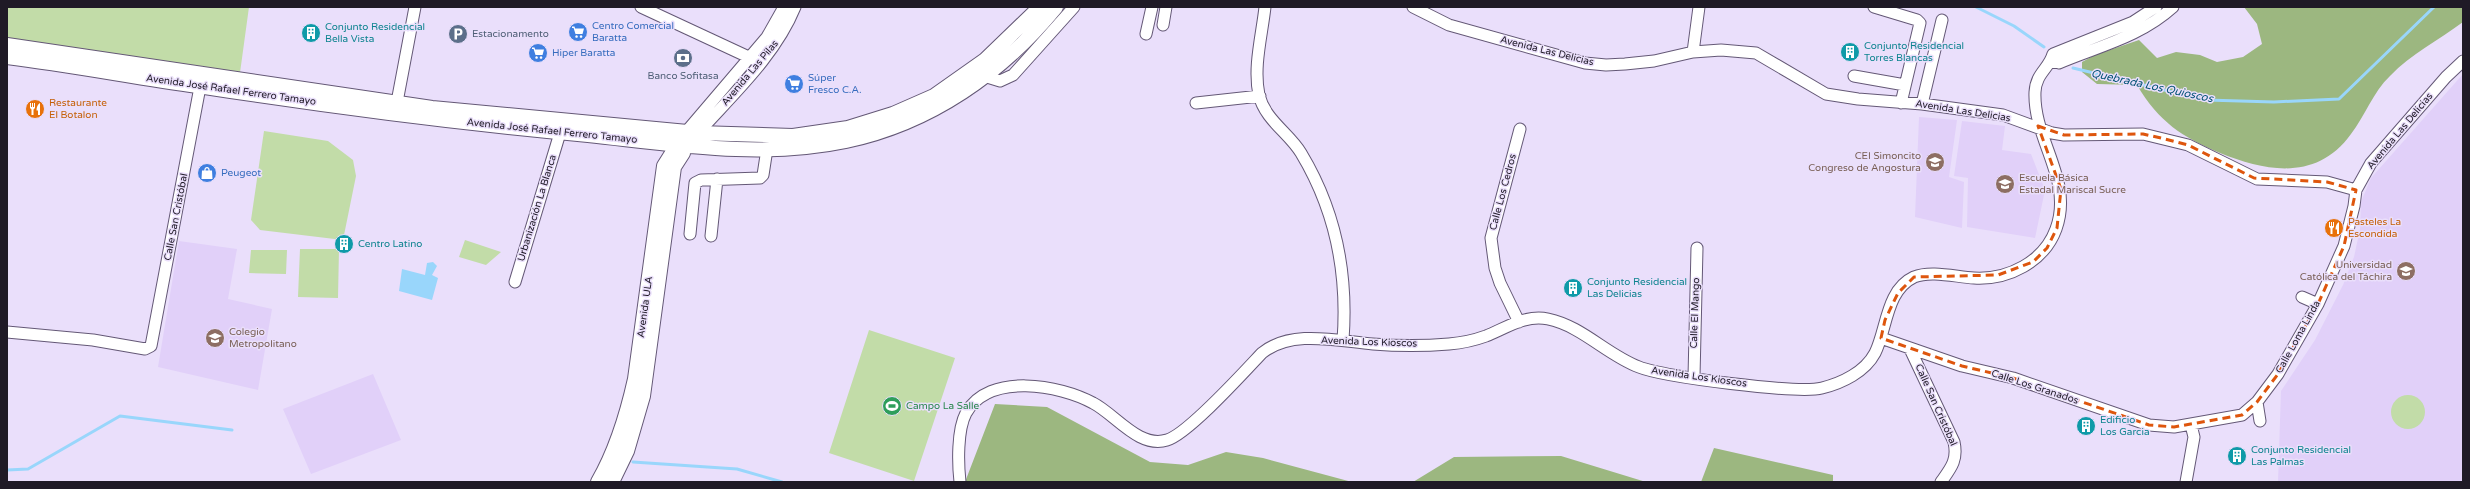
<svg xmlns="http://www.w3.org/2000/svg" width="2470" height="489" viewBox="0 0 2470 489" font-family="'Varela Round',sans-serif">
<rect width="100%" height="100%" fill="#eadffb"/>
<!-- built -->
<path fill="#e1d0f9" d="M2463,74V482H2278L2281,391L2315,340L2343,285L2354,257L2360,229L2361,202L2371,178Z
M1919,117L1957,120L1949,177L1964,182L1962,228L1915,217Z
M1962,121L2005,126L2002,150L2031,154L2045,190L2035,238L1967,227L1968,178L1954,176Z
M179,241L237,249L228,299L272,309L258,390L158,367Z
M373,374L401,440L311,474L283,409Z"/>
<!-- green -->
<path fill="#c2dca8" d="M7,7H249L239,80L7,48Z
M264,131L328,141L353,160L356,176L343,240L260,230L251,220Z
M465,240L501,252L486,265L459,257Z
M300,249H339L338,298L298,297Z
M251,250H287L286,274L249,273Z
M869,330L955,358L914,481L829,453Z
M2391 412a17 17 0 1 1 34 0a17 17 0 1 1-34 0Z"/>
<!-- forest -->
<path fill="#9cb780" d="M2244,7H2463V22C2439,40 2411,54 2390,76C2373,92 2365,116 2351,134C2317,181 2267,172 2220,153C2182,137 2159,122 2137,85L2097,84L2082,72V62L2095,55L2139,40L2157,58L2176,52L2200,55L2217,62L2243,57L2262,44L2257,24Z
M995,404L1047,407L1150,462L1188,465L1226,452L1263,458L1352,482H965Z
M1714,448L1833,475V482H1701Z
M1561,456L1646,482H1413L1454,457Z"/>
<!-- water -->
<path fill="#99d6fb" d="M433,262L437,266L432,275L438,278L432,300L399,291L402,269L425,275L427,263Z"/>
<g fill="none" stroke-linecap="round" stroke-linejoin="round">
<!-- stream -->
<path stroke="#99d6fb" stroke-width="3" d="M1976,7L2014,26L2044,47
M2073,68L2206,100L2274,102L2339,99L2434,7
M633,462L737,469L782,482
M7,470L28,469L120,416L232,430"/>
<!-- minor casing -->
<g stroke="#645876" stroke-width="13">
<path id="minor" d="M641,7L755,60
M1265,7C1262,35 1253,67 1259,95C1265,120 1289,133 1301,153C1336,211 1348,274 1343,340
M1413,7L1449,25L1585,63L1606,65L1625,64L1654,61L1693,52L1721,50L1756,53L1826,94L1858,99L1922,104L2003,115L2052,133L2064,135L2143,134L2188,145L2257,179L2327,182L2356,190
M1874,7L1917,20L1920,23L1901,103
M1163,25L1166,7
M1146,34L1152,7
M1693,52L1699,7
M2051,61L2059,63C2099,46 2140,37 2173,7
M1854,76L1905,85
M987,77L1000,81L1013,75L1074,7
M397,102L415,7
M1196,103L1260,96
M1922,104L1942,20
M686,132L767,37L784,7
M698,133C733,94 775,56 795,7
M690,234L695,183L701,180L760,178L763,175L767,149
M711,236L717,179
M515,282L560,133
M2302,297L2318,304
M1519,322L1500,283L1495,268L1491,238L1520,129
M7,332L93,340L145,349L151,346L200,87
M1881,338L1962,366L2013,378L2149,425L2174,427L2242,415L2257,402L2278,374L2318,304L2344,246L2354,206L2356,190L2371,163L2446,77L2463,61
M1910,349L1954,442C1958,460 1951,468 1941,482
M1694,377L1697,248
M2257,402L2260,421
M960,482C958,464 957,430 966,413C989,372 1060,385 1093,403C1115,414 1139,449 1167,440C1188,434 1244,372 1262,353C1292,329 1337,341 1373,344C1397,346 1425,346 1449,344C1461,343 1475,340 1486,336C1506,328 1526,314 1548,319C1582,326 1607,355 1639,367C1664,377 1798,394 1822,388C1842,383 1865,372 1875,353C1887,329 1886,290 1914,277C1931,270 1956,277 1974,278C2008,280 2044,262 2056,229C2074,180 2033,140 2035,92C2036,73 2049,69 2053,54L2133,22L2156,7
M2186,482L2194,437L2191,425"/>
</g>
<!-- tertiary casing -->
<g stroke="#645876" stroke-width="16">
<path id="tertiary" d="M7,45L432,108L698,133L793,136L848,128L893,114L934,96L985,60L1040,7
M7,57C71,65 134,77 198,86C327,106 457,123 588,135C673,144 761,159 846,141C931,123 1002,73 1056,7
M598,482C617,449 627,415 635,379L664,166L681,139
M612,482L627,451L643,396L674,167L683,153"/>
</g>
<!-- minor -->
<use href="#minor" stroke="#fff" stroke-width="11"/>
<!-- tertiary -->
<use href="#tertiary" stroke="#fff" stroke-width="14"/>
</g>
<!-- marked area -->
<path fill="none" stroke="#de560d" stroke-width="3" stroke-dasharray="8 5" stroke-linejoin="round" d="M2038,126L2064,135L2143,134L2161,138L2188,145L2254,178L2327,182L2356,190L2344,246L2318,304L2278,374L2257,402L2242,415L2174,427L2149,425L2013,378L1962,366L1881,338L1885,320L1898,293L1914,277L1998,275L2033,262L2047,248L2057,228L2061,189Z"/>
<!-- icons -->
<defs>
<g id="supermarket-disc" transform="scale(1)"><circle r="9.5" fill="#3f7fe0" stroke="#eadffb"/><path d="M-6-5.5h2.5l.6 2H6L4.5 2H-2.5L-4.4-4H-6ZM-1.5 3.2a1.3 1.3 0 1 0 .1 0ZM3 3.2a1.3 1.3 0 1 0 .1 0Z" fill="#fff"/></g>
<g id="building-disc" transform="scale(1)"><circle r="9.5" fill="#0f9aa8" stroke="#eadffb"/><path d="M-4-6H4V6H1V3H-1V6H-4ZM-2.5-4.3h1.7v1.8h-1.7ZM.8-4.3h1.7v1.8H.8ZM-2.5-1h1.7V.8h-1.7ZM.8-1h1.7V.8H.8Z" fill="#fff"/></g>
<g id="parking-disc" transform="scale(1)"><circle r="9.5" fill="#5c6f8a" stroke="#eadffb"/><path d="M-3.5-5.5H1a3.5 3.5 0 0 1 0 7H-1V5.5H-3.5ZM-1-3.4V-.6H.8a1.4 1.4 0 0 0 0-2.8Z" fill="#fff"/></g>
<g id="bank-disc" transform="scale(1)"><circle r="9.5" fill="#5c6f8a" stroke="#eadffb"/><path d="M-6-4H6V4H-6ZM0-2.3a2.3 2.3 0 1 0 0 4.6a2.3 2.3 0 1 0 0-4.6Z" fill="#fff"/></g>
<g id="restaurant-disc" transform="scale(1)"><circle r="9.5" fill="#e8710a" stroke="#eadffb"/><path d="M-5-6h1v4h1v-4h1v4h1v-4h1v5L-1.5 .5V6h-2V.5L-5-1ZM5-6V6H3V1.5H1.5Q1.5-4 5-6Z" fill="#fff"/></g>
<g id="school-disc" transform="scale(1)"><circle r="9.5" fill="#8d6e63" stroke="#eadffb"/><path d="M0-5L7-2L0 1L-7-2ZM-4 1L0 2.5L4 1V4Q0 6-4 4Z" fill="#fff"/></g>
<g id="shop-disc" transform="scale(1)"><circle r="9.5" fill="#3f7fe0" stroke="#eadffb"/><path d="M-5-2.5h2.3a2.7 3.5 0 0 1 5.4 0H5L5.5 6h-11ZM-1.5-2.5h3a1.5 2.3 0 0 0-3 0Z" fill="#fff"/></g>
<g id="university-disc" transform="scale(1)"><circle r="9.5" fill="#8d6e63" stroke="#eadffb"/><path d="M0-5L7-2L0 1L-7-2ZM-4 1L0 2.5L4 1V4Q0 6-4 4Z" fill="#fff"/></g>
<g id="stadium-disc" transform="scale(1)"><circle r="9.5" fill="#2e9e5b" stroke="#eadffb"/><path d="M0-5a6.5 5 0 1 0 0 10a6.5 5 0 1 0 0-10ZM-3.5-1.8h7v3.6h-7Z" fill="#fff"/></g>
</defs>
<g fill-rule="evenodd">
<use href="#supermarket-disc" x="578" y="32"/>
<use href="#building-disc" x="311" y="33"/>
<use href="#parking-disc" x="458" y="34"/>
<use href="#building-disc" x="1850" y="52"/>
<use href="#supermarket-disc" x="538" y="53"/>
<use href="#bank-disc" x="683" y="58"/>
<use href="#supermarket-disc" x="794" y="84"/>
<use href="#restaurant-disc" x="35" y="109"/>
<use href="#school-disc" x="1935" y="162"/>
<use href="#shop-disc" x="207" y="173"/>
<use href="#school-disc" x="2005" y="184"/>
<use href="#restaurant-disc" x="2334" y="228"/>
<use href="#building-disc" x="344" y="244"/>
<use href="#university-disc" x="2406" y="271"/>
<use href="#building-disc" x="1573" y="288"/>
<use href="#school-disc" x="215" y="338"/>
<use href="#stadium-disc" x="892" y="406"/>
<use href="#building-disc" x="2086" y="426"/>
<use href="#building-disc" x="2237" y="456"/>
</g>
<g text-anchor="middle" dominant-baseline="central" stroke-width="3" stroke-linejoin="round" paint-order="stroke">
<!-- shop labels -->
<g font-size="10" fill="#366cbe" stroke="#eadffb" text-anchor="start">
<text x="592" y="26">Centro Comercial<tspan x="592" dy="12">Baratta</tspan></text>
<text x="552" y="53">Hiper Baratta</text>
<text x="808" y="78">Súper<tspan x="808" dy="12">Fresco C.A.</tspan></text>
<text x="221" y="173">Peugeot</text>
</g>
<!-- culture labels -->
<g font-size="10" fill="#0d838f" stroke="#eadffb" text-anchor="start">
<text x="325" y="27">Conjunto Residencial<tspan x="325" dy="12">Bella Vista</tspan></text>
<text x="1864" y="46">Conjunto Residencial<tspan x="1864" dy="12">Torres Blancas</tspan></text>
<text x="358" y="244">Centro Latino</text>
<text x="1587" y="282">Conjunto Residencial<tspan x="1587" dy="12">Las Delicias</tspan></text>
<text x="2100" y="420">Edificio<tspan x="2100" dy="12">Los Garcia</tspan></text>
<text x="2251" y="450">Conjunto Residencial<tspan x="2251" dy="12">Las Palmas</tspan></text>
</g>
<!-- service labels -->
<g font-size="10" fill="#4e5e75" stroke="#eadffb" text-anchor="start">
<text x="472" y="34">Estacionamento</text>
<text x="683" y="76" text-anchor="middle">Banco Sofitasa</text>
</g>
<!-- street labels -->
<g font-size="10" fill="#1f1a26" stroke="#eadffb">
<text transform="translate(1547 51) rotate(14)">Avenida Las Delicias</text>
<text transform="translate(750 73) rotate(-50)">Avenida Las Pilas</text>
<text transform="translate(231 90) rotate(8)">Avenida José Rafael Ferrero Tamayo</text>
<text transform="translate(1963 111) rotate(9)">Avenida Las Delicias</text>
<text transform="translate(552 131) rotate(6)">Avenida José Rafael Ferrero Tamayo</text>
<text transform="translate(2400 131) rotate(-50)">Avenida Las Delicias</text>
<text transform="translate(1503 192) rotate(-75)">Calle Los Cedros</text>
<text transform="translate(537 208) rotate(-73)">Urbanización La Blanca</text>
<text transform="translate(176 217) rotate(-79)">Calle San Cristóbal</text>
<text transform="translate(645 307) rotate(-82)">Avenida ULA</text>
<text transform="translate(1695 313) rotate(-88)">Calle El Mango</text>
<text transform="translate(2298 337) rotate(-61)">Calle Loma Linda</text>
<text transform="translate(1369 342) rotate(2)">Avenida Los Kioscos</text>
<text transform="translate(1699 377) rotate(8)">Avenida Los Kioscos</text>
<text transform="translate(2035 387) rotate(18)">Calle Los Granados</text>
<text transform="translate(1936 405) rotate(66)">Calle San Cristóbal</text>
</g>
<!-- food labels -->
<g font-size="10" fill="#c56008" stroke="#eadffb" text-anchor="start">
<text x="49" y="103">Restaurante<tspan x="49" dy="12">El Botalon</tspan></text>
<text x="2348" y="222">Pasteles La<tspan x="2348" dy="12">Escondida</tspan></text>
</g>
<!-- education labels -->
<g font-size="10" fill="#785e54" stroke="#eadffb" text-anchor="end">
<text x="1921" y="156">CEI Simoncito<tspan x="1921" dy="12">Congreso de Angostura</tspan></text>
<text x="2019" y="178" text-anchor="start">Escuela Básica<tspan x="2019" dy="12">Estadal Mariscal Sucre</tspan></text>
<text x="2392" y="265">Universidad<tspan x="2392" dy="12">Católica del Táchira</tspan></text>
<text x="229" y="332" text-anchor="start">Colegio<tspan x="229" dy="12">Metropolitano</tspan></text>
</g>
<!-- leisure labels -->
<g font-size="10" fill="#27864d" stroke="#eadffb" text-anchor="start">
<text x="906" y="406">Campo La Salle</text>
</g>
<!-- water labels -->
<g font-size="11" font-style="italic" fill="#005275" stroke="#eadffb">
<text transform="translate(2152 86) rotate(12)">Quebrada Los Quioscos</text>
</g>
</g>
<!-- border -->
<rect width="2470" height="489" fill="none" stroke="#1f1a26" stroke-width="16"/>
</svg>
